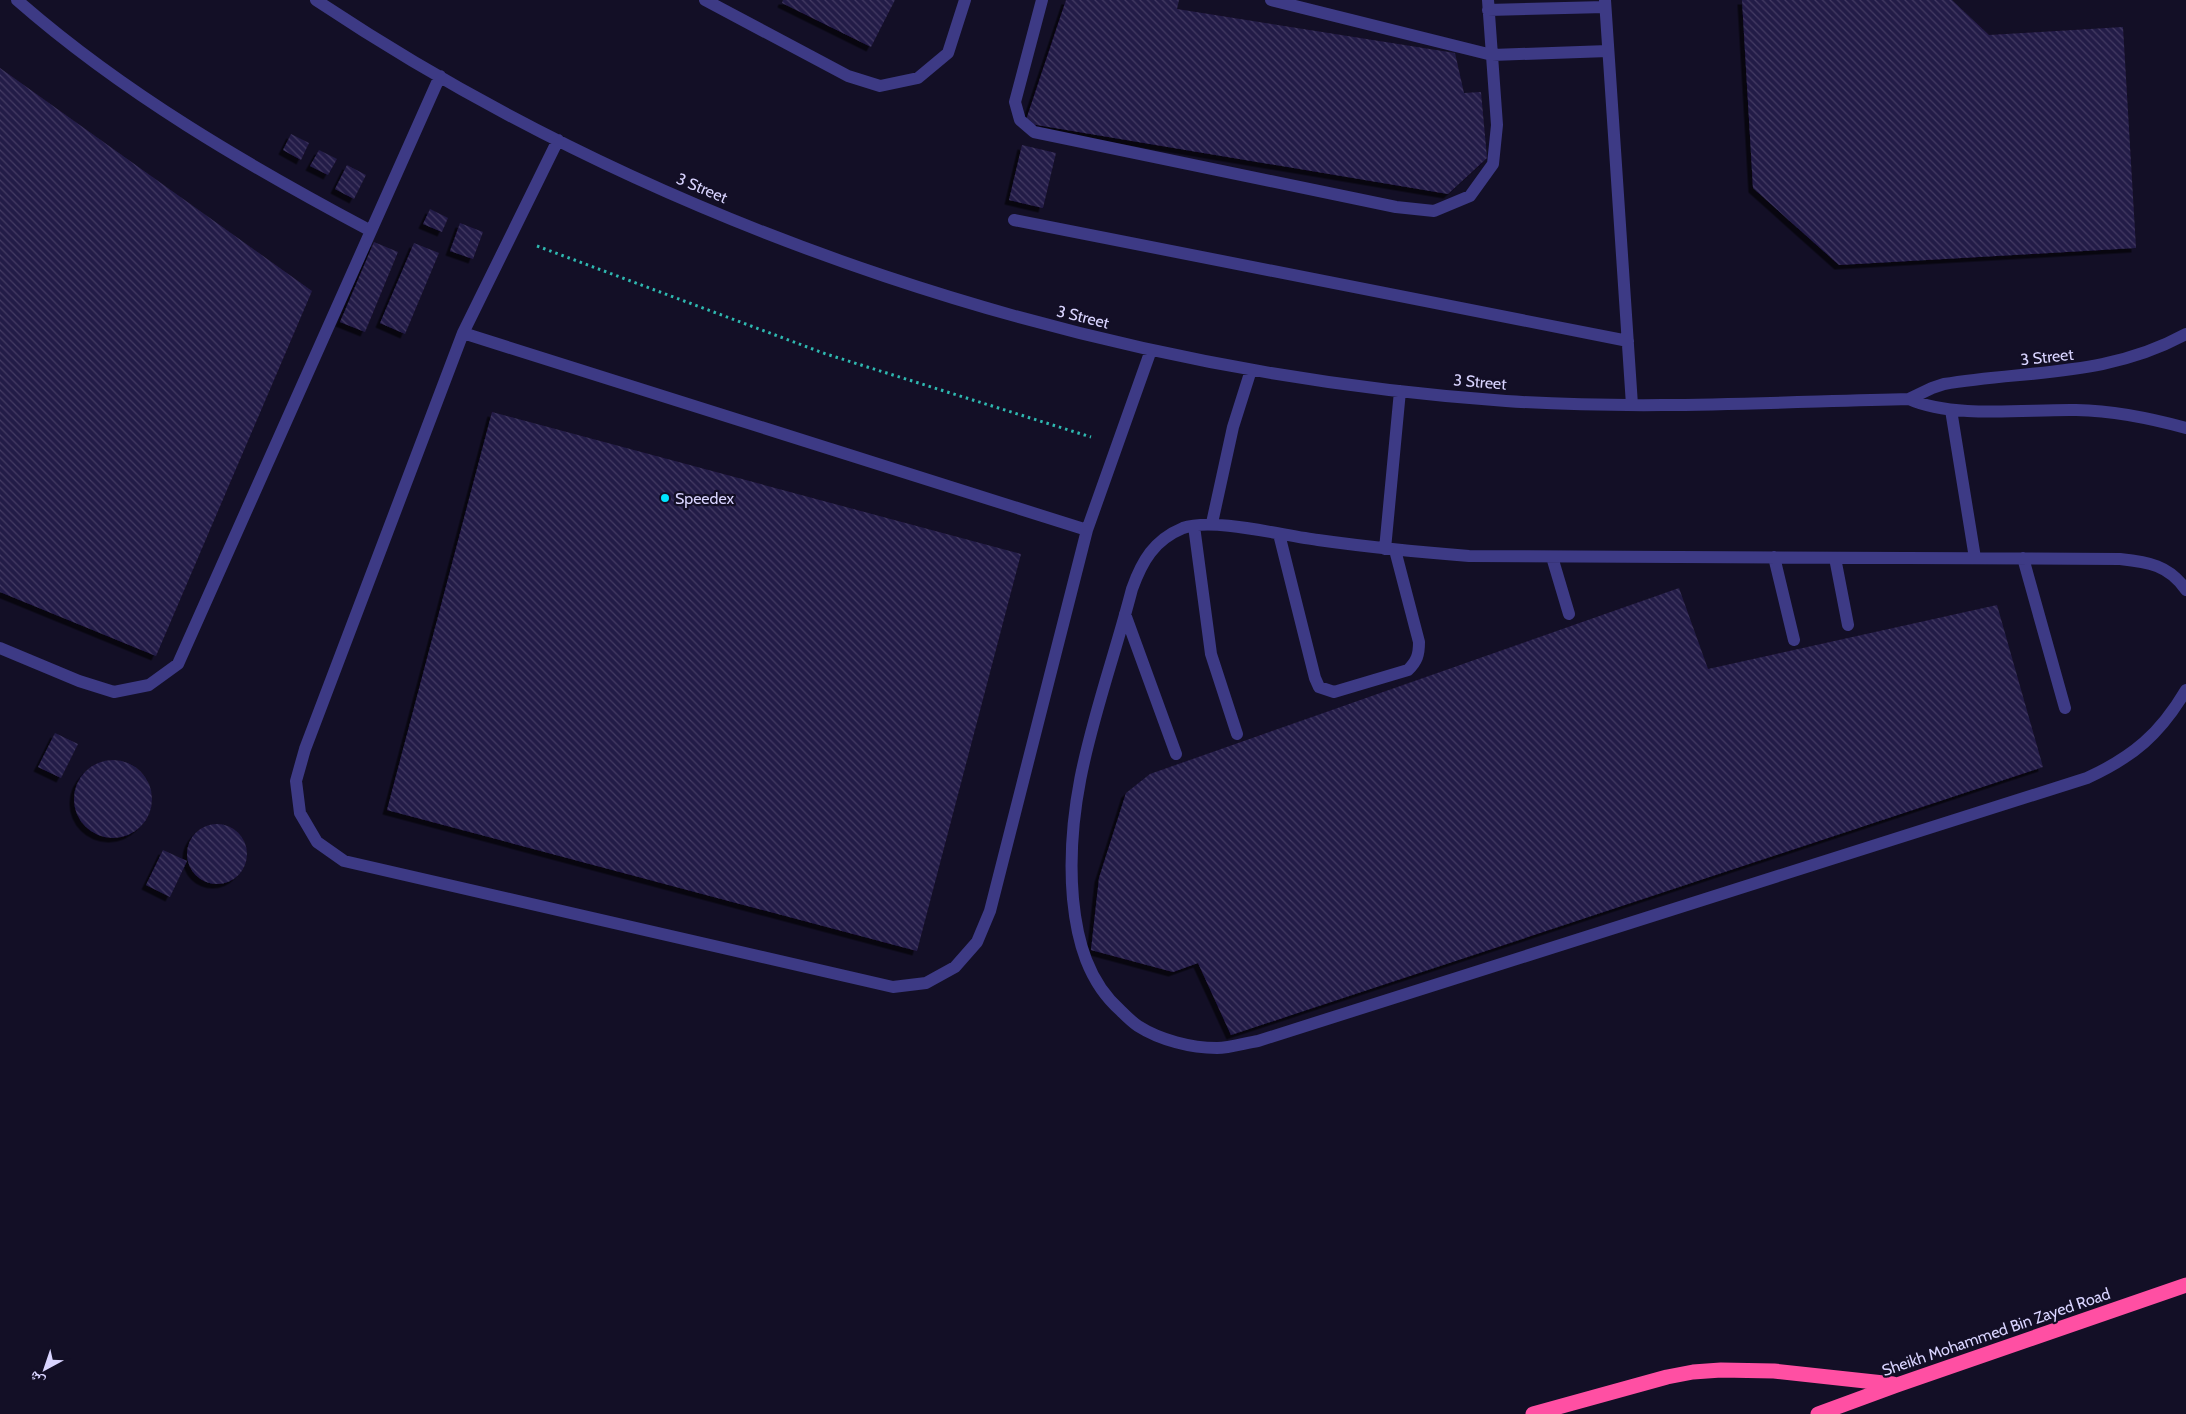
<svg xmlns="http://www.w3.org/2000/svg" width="2186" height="1414" viewBox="0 0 2186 1414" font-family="Cabin,'Noto Naskh Arabic',sans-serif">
<defs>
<pattern id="building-back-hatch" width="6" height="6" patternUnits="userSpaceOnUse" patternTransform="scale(1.25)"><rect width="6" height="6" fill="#241b47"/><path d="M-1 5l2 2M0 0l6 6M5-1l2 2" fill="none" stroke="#433b63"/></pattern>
<filter id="shadow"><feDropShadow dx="-4.5" dy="4.5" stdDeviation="0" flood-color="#0009"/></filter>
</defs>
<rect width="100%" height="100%" fill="#130f26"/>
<!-- building -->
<path fill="url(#building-back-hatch)" filter="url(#shadow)" d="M783,0H895L871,47L782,3Z
M1066,0H1179L1177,9L1455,53L1464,93L1481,92L1487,158L1448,194L1025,123Z
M1742,0H1952L1989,35L2123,27L2136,248L1839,265L1753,188Z
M0,68L312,291L156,656L0,592Z
M291,134L309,143L301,160L283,150Z
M1022,145L1056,153L1043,208L1009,200Z
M319,150L337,159L328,175L310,166Z
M347,165L366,175L354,199L335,189Z
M430,209L448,218L442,232L423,224Z
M460,223L483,232L473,259L450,251Z
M374,242L398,252L365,332L340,322Z
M414,243L439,253L405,334L380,323Z
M492,412L1021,554L917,951L387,810Z
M1679,588L1708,669L1997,605L2043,767L1231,1035L1198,963L1173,972L1091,950L1099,878L1126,793L1150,774Z
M55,733L78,744L61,778L38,767Z
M74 799a39 39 0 1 1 78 0a39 39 0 1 1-78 0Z
M187 854a30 30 0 1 1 60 0a30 30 0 1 1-60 0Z
M163,850L187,861L170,897L146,885Z"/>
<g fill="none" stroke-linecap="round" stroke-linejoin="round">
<!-- path -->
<path stroke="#2fb8b0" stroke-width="3" stroke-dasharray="2.5 4" stroke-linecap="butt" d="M537,246L826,354L1091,437"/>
<!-- minor -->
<path stroke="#3d3a85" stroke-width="12" d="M17,0C123,93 247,165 371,231
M316,0C662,231 1091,372 1506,401C1640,410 1775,402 1909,399C1953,419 2027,409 2076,410C2114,411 2150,418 2186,428
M705,0L848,76L880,86L918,78L948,53L965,0
M1042,0L1015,102L1020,120L1034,132L1396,207L1434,211L1470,196L1493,164L1497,125L1488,0
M1271,0L1492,55L1608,51
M1605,0L1632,405
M1488,10L1605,7
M558,140L463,333L305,749L296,781L300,813L317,842L344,861L893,987L926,983L955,967L977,942L990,911L1087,530L1151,350
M1014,220L1628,341
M463,333L1087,530
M1909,399L1932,388L1944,384C2029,370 2108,377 2186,334
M1951,410L1975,558
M1212,523L1233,427L1251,370
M1194,526L1211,654L1237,734
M1279,534L1315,678L1319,687L1334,692L1408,670C1417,661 1419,655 1419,642L1395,550
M1385,549L1400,391
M1552,557L1569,614
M1774,557L1794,640
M1835,558L1848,625
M2023,558L2065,708
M2186,590C2169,565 2148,562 2120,559L1469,556C1418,552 1368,547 1318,540C1284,536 1213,517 1183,528C1154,540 1142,561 1132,589C1105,694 1063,788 1073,899C1077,941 1088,982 1121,1011C1126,1016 1132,1022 1138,1026C1160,1040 1191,1048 1217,1048C1230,1048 1245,1043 1258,1041L2087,778C2133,757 2160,734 2186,690
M1125,614L1176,754
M0,648L79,681L114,692L149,685L178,664L440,76"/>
<!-- highway -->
<path stroke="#ff4fa3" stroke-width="15" d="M1533,1414L1667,1377L1693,1372L1721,1370L1774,1371L1893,1384
M1818,1414L1897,1385L2186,1285"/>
</g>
<!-- markers -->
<circle fill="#00e5ff" stroke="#130f26" stroke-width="2" cx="665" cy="498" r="5"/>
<g text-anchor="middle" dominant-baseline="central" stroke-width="4.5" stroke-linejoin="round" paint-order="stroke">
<!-- street labels -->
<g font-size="16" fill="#d9d4ff" stroke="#130f26">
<text transform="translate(702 188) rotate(23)">3 Street</text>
<text transform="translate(1083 317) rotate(14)">3 Street</text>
<text transform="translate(2047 357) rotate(-6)">3 Street</text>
<text transform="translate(1480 382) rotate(5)">3 Street</text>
<text transform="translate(1996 1332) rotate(-19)">Sheikh Mohammed Bin Zayed Road</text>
</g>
<!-- poi labels -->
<g font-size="16" fill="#d9d4ff" stroke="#130f26" text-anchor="start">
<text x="675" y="498">Speedex</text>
</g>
</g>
<!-- north arrow -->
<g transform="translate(45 1369) rotate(220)" stroke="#130f26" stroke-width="4" paint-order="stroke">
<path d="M0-4L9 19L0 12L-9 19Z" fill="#d9d4ff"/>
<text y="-8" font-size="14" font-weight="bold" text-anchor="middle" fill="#d9d4ff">ش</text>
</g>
</svg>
